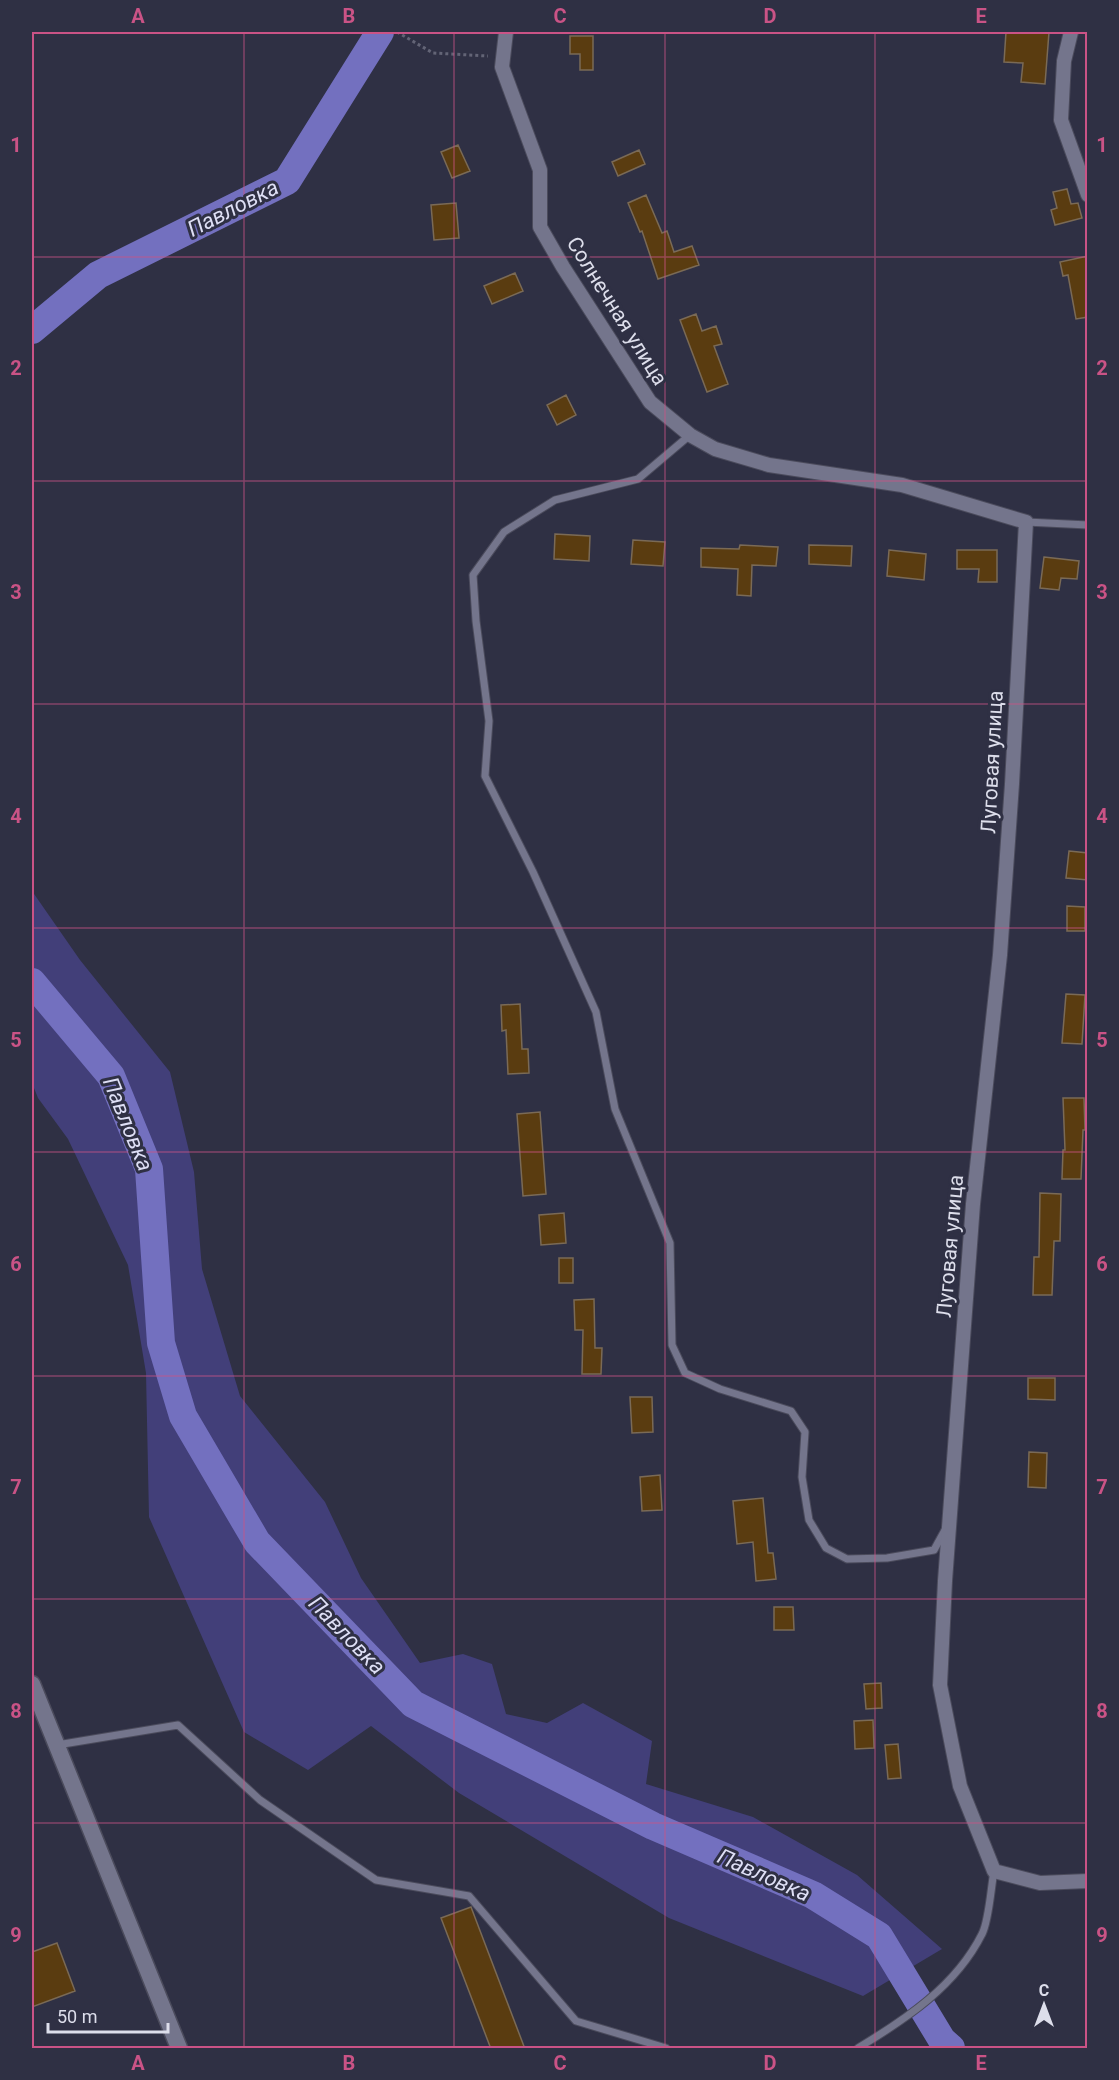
<svg xmlns="http://www.w3.org/2000/svg" width="1119" height="2080" viewBox="0 0 1119 2080" font-family="Roboto,sans-serif">
<rect width="100%" height="100%" fill="#2f3044"/>
<!-- green -->
<path fill="#423f79" d="M32,891L80,960L170,1072L194,1172L202,1269L240,1396L325,1502L361,1578L420,1663L463,1654L492,1664L506,1714L547,1723L583,1703L652,1741L646,1784L753,1817L857,1875L942,1949L863,1996L669,1918L459,1793L371,1726L308,1770L244,1732L149,1517L146,1373L128,1265L68,1139L38,1098L32,1083Z"/>
<g fill="none" stroke-linecap="round" stroke-linejoin="round">
<!-- river -->
<path stroke="#7370bf" stroke-width="28" d="M32,330L98,275L287,181L380,32
M32,982L111,1076L149,1169L161,1343L183,1416L257,1542L413,1704L653,1826L813,1895L879,1936L942,2040L951,2048"/>
</g>
<!-- building -->
<path fill="#5a3c10" stroke="#7a6a56" stroke-width="1.5" d="M1006,32H1049L1045,84L1021,82L1023,63L1004,62Z
M570,36H593V70H580V54H570Z
M458,145L470,171L452,178L441,152Z
M639,150L645,164L618,176L612,162Z
M1067,189L1071,204L1078,203L1082,218L1055,225L1051,210L1057,208L1053,192Z
M646,195L662,233L667,231L674,252L692,246L699,265L658,279L642,231L640,232L628,203Z
M456,203L459,238L434,240L431,205Z
M1088,256V317L1076,319L1068,275L1063,276L1060,262Z
M515,273L523,291L492,304L484,286Z
M696,314L702,331L716,326L722,344L714,346L728,384L707,392L680,320Z
M566,395L576,415L557,425L547,405Z
M555,534L590,536L589,561L554,559Z
M633,540L665,542L663,566L631,564Z
M740,545L778,547L776,566L752,565L751,596L737,595L738,569L701,567V548L739,549Z
M809,545L852,546L851,566L809,564Z
M889,550L926,554L924,580L887,576Z
M957,550H997V582H978L979,569H957Z
M1044,557L1079,561L1077,579L1061,578L1059,590L1040,588Z
M1069,851L1088,853V880L1066,878Z
M1067,906L1085,907V931H1067Z
M1066,994L1085,995L1082,1044L1062,1043Z
M520,1004L522,1049H528L529,1073L508,1074L506,1030L502,1031L501,1005Z
M1063,1098H1084L1085,1130H1083L1081,1179H1062L1063,1150H1065Z
M540,1112L546,1194L523,1196L517,1114Z
M1040,1193L1061,1194L1060,1241H1054L1052,1295H1033L1034,1257H1039Z
M564,1213L566,1243L541,1245L539,1215Z
M559,1258H573V1283H559Z
M594,1299L595,1348H602L601,1374H582L583,1330H575L574,1300Z
M1028,1378H1055V1400L1028,1399Z
M630,1397H652L653,1432L632,1433Z
M1029,1452L1047,1453L1046,1488L1028,1487Z
M660,1475L662,1510L642,1511L640,1477Z
M763,1498L768,1553H773L776,1579L756,1581L753,1542L737,1544L733,1501Z
M774,1607H793L794,1630H774Z
M881,1683L882,1708L866,1709L864,1684Z
M873,1720L874,1748L855,1749L854,1721Z
M898,1744L901,1778L888,1779L885,1745Z
M471,1907L525,2049H491L441,1918Z
M57,1943L75,1991L32,2007V1952Z"/>
<g fill="none" stroke-linecap="round" stroke-linejoin="round">
<!-- service casing -->
<g stroke="#4b4b5c" stroke-width="9">
<path id="service" d="M690,435L638,479L555,500L504,532L473,575L476,621L489,721L485,776L533,872L596,1012L615,1109L670,1243L672,1345L685,1373L720,1389L791,1411L805,1432L802,1477L809,1520L826,1548L847,1559L887,1558L934,1550L945,1530
M1026,522L1088,525
M57,1745L178,1725L260,1800L376,1880L469,1896L576,2021L666,2048
M858,2048C906,2019 956,1986 982,1934C989,1921 991,1887 994,1871"/>
</g>
<!-- minor casing -->
<g stroke="#4b4b5c" stroke-width="16">
<path id="minor" d="M506,32L502,67L540,170V227L563,267L650,402L690,435L715,449L769,465L902,485L1026,522L1012,784L1000,955L973,1204L945,1581L940,1685L960,1786L994,1871L1040,1883L1088,1881
M1071,32L1064,61L1061,120L1088,195"/>
</g>
<!-- tertiary casing -->
<g stroke="#4b4b5c" stroke-width="19">
<path id="tertiary" d="M32,1684L179,2048"/>
</g>
<!-- path -->
<path stroke="#636476" stroke-width="3" stroke-dasharray="3 3" stroke-linecap="butt" d="M397,32L433,53L488,56"/>
<!-- service -->
<use href="#service" stroke="#74758c" stroke-width="7"/>
<!-- minor -->
<use href="#minor" stroke="#74758c" stroke-width="14"/>
<!-- tertiary -->
<use href="#tertiary" stroke="#74758c" stroke-width="16"/>
</g>
<!-- grid -->
<path fill="none" stroke="#ca5386" stroke-width="1.5" stroke-opacity="0.55" d="M244,32V2048M454,32V2048M665,32V2048M875,32V2048M32,257H1088M32,481H1088M32,704H1088M32,928H1088M32,1152H1088M32,1376H1088M32,1599H1088M32,1823H1088"/>
<g text-anchor="middle" dominant-baseline="central" stroke-width="6" stroke-linejoin="round" paint-order="stroke">
<!-- street labels -->
<g font-size="21" fill="#dddeeb" stroke="#2f3044">
<text transform="translate(617 311) rotate(58)">Солнечная улица</text>
<text transform="translate(992 762) rotate(-87)">Луговая улица</text>
<text transform="translate(950 1246) rotate(-85)">Луговая улица</text>
</g>
<!-- water labels -->
<g font-size="22" font-style="italic" fill="#dedff5" stroke="#2f3044">
<text transform="translate(233 208) rotate(-27)">Павловка</text>
<text transform="translate(128 1124) rotate(68)">Павловка</text>
<text transform="translate(347 1635) rotate(46)">Павловка</text>
<text transform="translate(764 1875) rotate(24)">Павловка</text>
</g>
</g>
<!-- border -->
<rect width="1119" height="2080" fill="none" stroke="#2f3044" stroke-width="66"/>
<!-- north arrow -->
<g transform="translate(1044 2005)" stroke="#2f3044" stroke-width="4.5" paint-order="stroke">
<path d="M0-4.5L10 22L0 15L-10 22Z" fill="#dddeeb"/>
<text y="-9" font-size="16" font-weight="bold" text-anchor="middle" fill="#dddeeb">С</text>
</g>
<!-- scale -->
<path d="M48 2023v9h120v-9" fill="none" stroke="#dddeeb" stroke-width="3"/>
<text x="57" y="2023" font-size="18" fill="#dddeeb" stroke="#2f3044" stroke-width="4.5" paint-order="stroke">50 m</text>
<rect x="33" y="33" width="1053" height="2014" fill="none" stroke="#ca5386" stroke-width="2"/>
<g font-size="20" text-anchor="middle" font-weight="bold" fill="#ca5386">
<text x="138" y="23">A</text>
<text x="349" y="23">B</text>
<text x="560" y="23">C</text>
<text x="770" y="23">D</text>
<text x="981" y="23">E</text>
<text x="16" y="152">1</text>
<text x="1102" y="152">1</text>
<text x="16" y="375">2</text>
<text x="1102" y="375">2</text>
<text x="16" y="599">3</text>
<text x="1102" y="599">3</text>
<text x="16" y="823">4</text>
<text x="1102" y="823">4</text>
<text x="16" y="1047">5</text>
<text x="1102" y="1047">5</text>
<text x="16" y="1271">6</text>
<text x="1102" y="1271">6</text>
<text x="16" y="1494">7</text>
<text x="1102" y="1494">7</text>
<text x="16" y="1718">8</text>
<text x="1102" y="1718">8</text>
<text x="16" y="1942">9</text>
<text x="1102" y="1942">9</text>
<text x="138" y="2070">A</text>
<text x="349" y="2070">B</text>
<text x="560" y="2070">C</text>
<text x="770" y="2070">D</text>
<text x="981" y="2070">E</text>
</g>
</svg>
